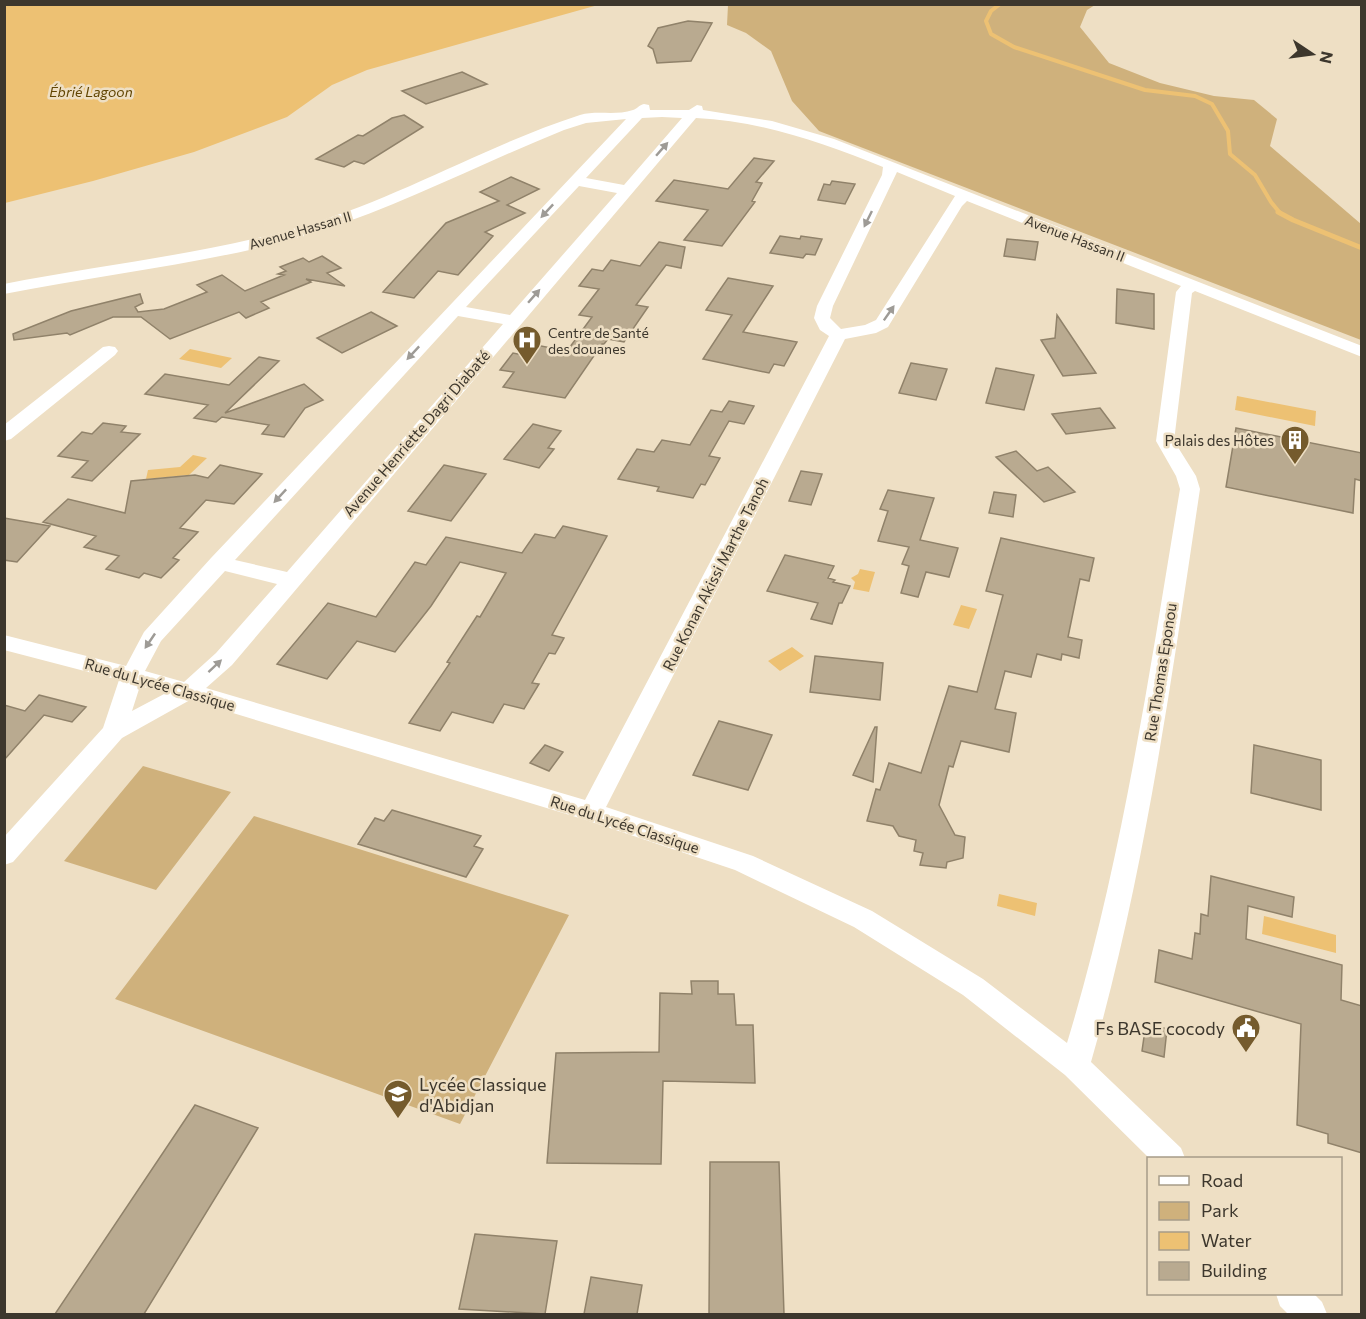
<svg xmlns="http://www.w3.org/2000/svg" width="1366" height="1319" viewBox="0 0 1366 1319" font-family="Commissioner,sans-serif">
<rect width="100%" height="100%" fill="#eedfc4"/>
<!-- green -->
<path fill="#cfb17c" d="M728,5H1095L1087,10L1080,27L1109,63L1160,83L1214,96L1254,100L1277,119L1270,146L1361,224V340L819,131L792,101L771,51L746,33L727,25Z
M143,766L231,792L156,890L64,861Z
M254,816L569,915L460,1124L115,999Z"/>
<!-- water -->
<path fill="#edc173" d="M4,5L5,4L598,5L367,70L332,85L287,117L194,152L93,181L5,203Z
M190,349L232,358L221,368L179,359Z
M1237,396L1316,411L1315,426L1235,410Z
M193,455L207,458L189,475L146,479L148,470L180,467Z
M860,569L875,572L869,592L853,589L855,582L851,578L858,574Z
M961,605L977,609L969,629L953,625Z
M792,647L804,656L780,671L768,661Z
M999,894L1037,903L1035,916L997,906Z
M1264,916L1336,935V953L1262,934Z"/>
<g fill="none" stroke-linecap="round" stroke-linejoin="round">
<!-- stream-far1 -->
<path stroke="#edc173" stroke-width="4" d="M1000,4L991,11L986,21L991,34L1014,47L1145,90L1195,96L1212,104L1228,131L1230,154L1255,175L1271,202L1280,213"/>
<!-- stream -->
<path stroke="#edc173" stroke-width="5" d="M1278,212L1293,220L1362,248"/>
</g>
<!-- building -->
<path fill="#b9aa90" stroke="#90826a" stroke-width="1.5" d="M688,21L712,23L691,61L657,63L653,49L648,46L658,28Z
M462,72L487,84L426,104L402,91Z
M404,115L423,127L364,164L354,161L344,167L316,159L358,135L363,136L392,118Z
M754,158L774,161L756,182L762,183L752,201L755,202L722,246L684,240L708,210L656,201L674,180L728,189Z
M511,177L539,189L507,205L525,213L485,232L493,236L458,275L438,271L414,298L383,292L446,223L499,201L480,192Z
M832,181L855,184L845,204L818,200L824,184L830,185Z
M780,236L800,239L801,236L822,239L815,255L806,254L803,258L770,253Z
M1007,239L1038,242L1035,260L1004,256Z
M659,242L685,247L681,268L666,265L636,305L648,307L624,342L608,339L604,344H602L565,398L503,387L514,372L500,370L513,353L528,356L536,345L567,351L592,317L579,315L599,289L579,286L592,269L603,271L611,260L640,266Z
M322,256L341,268L327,273L345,286L306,279L311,282L261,302L269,308L246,318L239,312L170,339L141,317H113L70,335L67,333L14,340L13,334L71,311L140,294L143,303L135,307L138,312L164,309L207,292L197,285L222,275L245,291L284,275L278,274L286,271L280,267L303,258L309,262Z
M728,278L773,286L743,332L797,342L784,366L774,364L769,373L703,359L732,315L706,310Z
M1117,289L1154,294V329L1116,323Z
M371,312L397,326L342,353L317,338Z
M1057,315L1096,373L1063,376L1041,340L1055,338Z
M259,357L279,361L225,413L304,384L323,400L305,408L284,437L262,434L269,425L222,417L216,422L194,418L208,405L145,394L165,374L229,385Z
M911,363L947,369L936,400L899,393Z
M996,368L1034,375L1024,410L986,403Z
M729,401L754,406L744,424L729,421L709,456L720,458L705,485L701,484L693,498L657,491L659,487L618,479L637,449L654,452L662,440L690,445L711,410L722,412Z
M1100,408L1115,428L1066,434L1052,414Z
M103,423L126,426L121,432L140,434L92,481L72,477L88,461L58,456L82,432L92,434Z
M533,424L561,431L548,448L554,449L539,468L504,459Z
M1236,428L1362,453V481L1355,479L1353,513L1226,487Z
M1016,451L1037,471L1048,467L1075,492L1044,502L996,457Z
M220,465L262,474L234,504L206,500L180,528L198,532L173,558L179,560L161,578L144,573L139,578L106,569L119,556L84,547L96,536L43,522L68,499L125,513L131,481L195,475L208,478Z
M444,465L486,474L451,521L408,511Z
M801,471L822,474L811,505L789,501Z
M888,490L934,498L920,540L958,548L949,577L926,572L918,597L901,593L909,566L902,564L909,547L878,541L888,511L880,509Z
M994,492L1016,495L1013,517L989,513Z
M4,518L50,526L17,562L4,560Z
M563,526L607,536L552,635L564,638L555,654L549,653L532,683L539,684L524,709L504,704L493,723L452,712L440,731L409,723L450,663L447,662L477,616L480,617L506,573L460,562L431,606L395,652L357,641L327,679L277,664L328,603L376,617L415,562L426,565L446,537L522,553L535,534L555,538Z
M1001,538L1094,558L1089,581L1080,579L1068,637L1082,640L1079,658L1062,654L1061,660L1037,654L1031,677L1005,671L995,709L1016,713L1009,752L961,741L953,767L949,766L939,805L955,835L965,837L963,858L947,862L946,868L920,865L923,853L914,851L916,840L899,836L893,826L867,821L876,789L880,790L889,763L921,773L949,686L977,692L1003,595L986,591Z
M785,555L834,566L828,578L835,580L833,582L850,586L842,603H839L832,624L811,619L818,603L767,591Z
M815,656L883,663L880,700L810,692Z
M39,695L86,707L72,722L44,715L4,760V705L25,711Z
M719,721L772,735L748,790L693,775Z
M875,727H877L873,782L853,775Z
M545,745L563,752L549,771L530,763Z
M1254,745L1321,760V810L1251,793Z
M392,810L481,836L474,846L483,849L466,877L358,844L375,818L384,821Z
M1211,876L1294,897L1292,917L1248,906L1246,939L1342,965L1341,1000L1362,1006V1153L1328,1143V1134L1297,1125L1301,1024L1155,982L1159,950L1192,959L1195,933L1200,934L1201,914L1208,916Z
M691,981H718V994H734L736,1025H753L755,1083L663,1081L661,1164L547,1163L556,1053L659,1052L660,993L692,994Z
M1146,1023L1167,1029L1164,1057L1142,1051Z
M195,1105L258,1128L144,1314H55Z
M710,1162H779L784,1314H709Z
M475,1234L557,1241L545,1314L459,1309Z
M591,1277L642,1285L637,1314H584Z"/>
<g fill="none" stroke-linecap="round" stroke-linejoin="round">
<!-- minor -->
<path fill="#fff" fill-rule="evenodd" d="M644,104L649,105L650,110H689L697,105L702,106L703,110L772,121L834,139L1362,346V357L1195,291L1192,293L1174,441L1196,476L1200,489C1171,682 1145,874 1091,1062L1181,1148L1185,1158H1149L1065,1075L963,995L854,927L735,870L586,820L190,700L122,738L13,862L4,865V837L103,728L119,680L4,650V635L126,666L144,632L211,558L626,119L586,123L564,130C482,163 404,204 321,231C218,263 109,273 4,294V284C105,264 208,254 307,225C401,197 487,145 580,115C597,110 615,116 633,110C637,109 639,105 644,104ZM662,117L682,118L624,185L586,178L642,118ZM696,118C762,121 823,143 883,167L882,175L817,306L814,318L820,330L829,336L585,800L206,688L232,665ZM897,172L955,196L876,320L865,325L841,329L830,318L833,306ZM579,186L617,193L510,315L466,307ZM967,201L1181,286L1176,292L1156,441L1176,476L1180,489C1149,675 1122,862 1067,1043L983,979L872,911L753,856L606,807L845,339L876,333L888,327L962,206ZM458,316L503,324L287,572L235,560ZM225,571L277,584L216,653L184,682L145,671L161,641ZM140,686L166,693L132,711Z
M109,346L115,347L118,351L115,355L11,439L4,441V425L103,347Z
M1276,1294H1314L1322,1302L1327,1314H1288L1280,1306Z"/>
</g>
<!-- one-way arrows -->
<defs><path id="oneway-solid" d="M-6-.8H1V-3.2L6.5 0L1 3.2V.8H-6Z" transform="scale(1.5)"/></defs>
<g fill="#9e9b96">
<use href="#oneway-solid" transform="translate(662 149) rotate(-49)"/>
<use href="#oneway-solid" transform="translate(547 211) rotate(133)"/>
<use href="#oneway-solid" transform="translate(868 219) rotate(116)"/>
<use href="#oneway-solid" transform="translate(534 296) rotate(-49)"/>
<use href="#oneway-solid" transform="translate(889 313) rotate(-55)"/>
<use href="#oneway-solid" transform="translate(413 353) rotate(133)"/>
<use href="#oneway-solid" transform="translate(280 496) rotate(133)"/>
<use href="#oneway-solid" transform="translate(150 641) rotate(124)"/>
<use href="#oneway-solid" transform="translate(215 666) rotate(-43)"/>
</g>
<!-- icons -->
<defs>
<g id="hospital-pin" transform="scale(1.5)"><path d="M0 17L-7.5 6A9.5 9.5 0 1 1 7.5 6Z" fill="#755b2d" stroke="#eedfc4"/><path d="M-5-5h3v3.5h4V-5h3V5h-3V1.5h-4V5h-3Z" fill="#fff"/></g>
<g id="building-pin" transform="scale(1.5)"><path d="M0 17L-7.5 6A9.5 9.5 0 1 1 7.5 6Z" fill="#755b2d" stroke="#eedfc4"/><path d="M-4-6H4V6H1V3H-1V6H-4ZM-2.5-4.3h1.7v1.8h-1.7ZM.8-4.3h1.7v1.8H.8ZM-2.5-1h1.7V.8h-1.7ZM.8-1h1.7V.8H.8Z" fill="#fff"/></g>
<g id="civic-pin" transform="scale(1.5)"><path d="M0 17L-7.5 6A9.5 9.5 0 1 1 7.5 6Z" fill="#755b2d" stroke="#eedfc4"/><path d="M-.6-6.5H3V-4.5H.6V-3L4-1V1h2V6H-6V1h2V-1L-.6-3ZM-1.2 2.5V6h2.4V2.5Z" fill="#fff"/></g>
<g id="school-pin" transform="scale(1.5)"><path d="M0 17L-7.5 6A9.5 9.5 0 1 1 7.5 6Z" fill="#755b2d" stroke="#eedfc4"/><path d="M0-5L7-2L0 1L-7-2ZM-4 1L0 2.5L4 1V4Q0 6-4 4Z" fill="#fff"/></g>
</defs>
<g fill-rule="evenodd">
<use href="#hospital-pin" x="527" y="340"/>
<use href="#building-pin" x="1295" y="440"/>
<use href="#civic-pin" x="1246" y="1028"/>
<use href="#school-pin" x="398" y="1094"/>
</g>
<g text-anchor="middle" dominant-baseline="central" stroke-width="5" stroke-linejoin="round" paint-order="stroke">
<!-- far-water labels -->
<g font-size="14" font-style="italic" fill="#614502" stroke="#eedfc4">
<text x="91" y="91">Ébrié Lagoon</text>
</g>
<!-- far-street labels -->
<g font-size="14" fill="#3d372d" stroke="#eedfc4">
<text transform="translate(300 230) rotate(-16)">Avenue Hassan II</text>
<text transform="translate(1075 238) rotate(21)">Avenue Hassan II</text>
</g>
<!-- far-poi labels -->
<g font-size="14" fill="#3d372d" stroke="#eedfc4" text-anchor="start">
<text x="548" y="332">Centre de Santé<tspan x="548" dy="16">des douanes</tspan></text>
</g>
<!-- street labels -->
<g font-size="15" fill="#3d372d" stroke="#eedfc4">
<text transform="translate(416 433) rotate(-49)">Avenue Henriette Dagri Diabaté</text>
<text transform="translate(715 574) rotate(-63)">Rue Konan Akissi Marthe Tanoh</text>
<text transform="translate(1160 672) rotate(-81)">Rue Thomas Eponou</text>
<text transform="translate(160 684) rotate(16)">Rue du Lycée Classique</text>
<text transform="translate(625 824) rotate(18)">Rue du Lycée Classique</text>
</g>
<!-- poi labels -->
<g font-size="15" fill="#3d372d" stroke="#eedfc4" text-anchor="end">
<text x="1274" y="440">Palais des Hôtes</text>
</g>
<!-- near-poi labels -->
<g font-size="18" fill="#3d372d" stroke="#eedfc4" text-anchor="end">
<text x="1225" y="1028">Fs BASE cocody</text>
<text x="419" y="1084" text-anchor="start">Lycée Classique<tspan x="419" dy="21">d'Abidjan</tspan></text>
</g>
</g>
<!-- border -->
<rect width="1366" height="1319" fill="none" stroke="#3d372d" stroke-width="12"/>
<!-- legend -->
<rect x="1147" y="1157" width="195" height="138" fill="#eedfc4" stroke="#a79c88" stroke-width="1.5"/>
<rect x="1159" y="1176" width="30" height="9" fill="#ffffff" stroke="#a79c88" stroke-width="1.5"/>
<text x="1201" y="1187" font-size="18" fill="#3d372d">Road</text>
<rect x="1159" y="1202" width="30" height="18" fill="#cfb17c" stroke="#a79c88" stroke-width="1.5"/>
<text x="1201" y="1217" font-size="18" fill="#3d372d">Park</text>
<rect x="1159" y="1232" width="30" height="18" fill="#edc173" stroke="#a79c88" stroke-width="1.5"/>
<text x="1201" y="1247" font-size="18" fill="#3d372d">Water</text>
<rect x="1159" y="1262" width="30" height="18" fill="#b9aa90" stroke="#a79c88" stroke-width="1.5"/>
<text x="1201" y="1277" font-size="18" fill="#3d372d">Building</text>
<!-- north arrow -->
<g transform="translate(1312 54) rotate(103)" stroke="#eedfc4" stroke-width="4.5" paint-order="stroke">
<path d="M0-4.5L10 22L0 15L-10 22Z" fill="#3d372d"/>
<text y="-9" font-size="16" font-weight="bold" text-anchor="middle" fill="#3d372d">N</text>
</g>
</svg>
